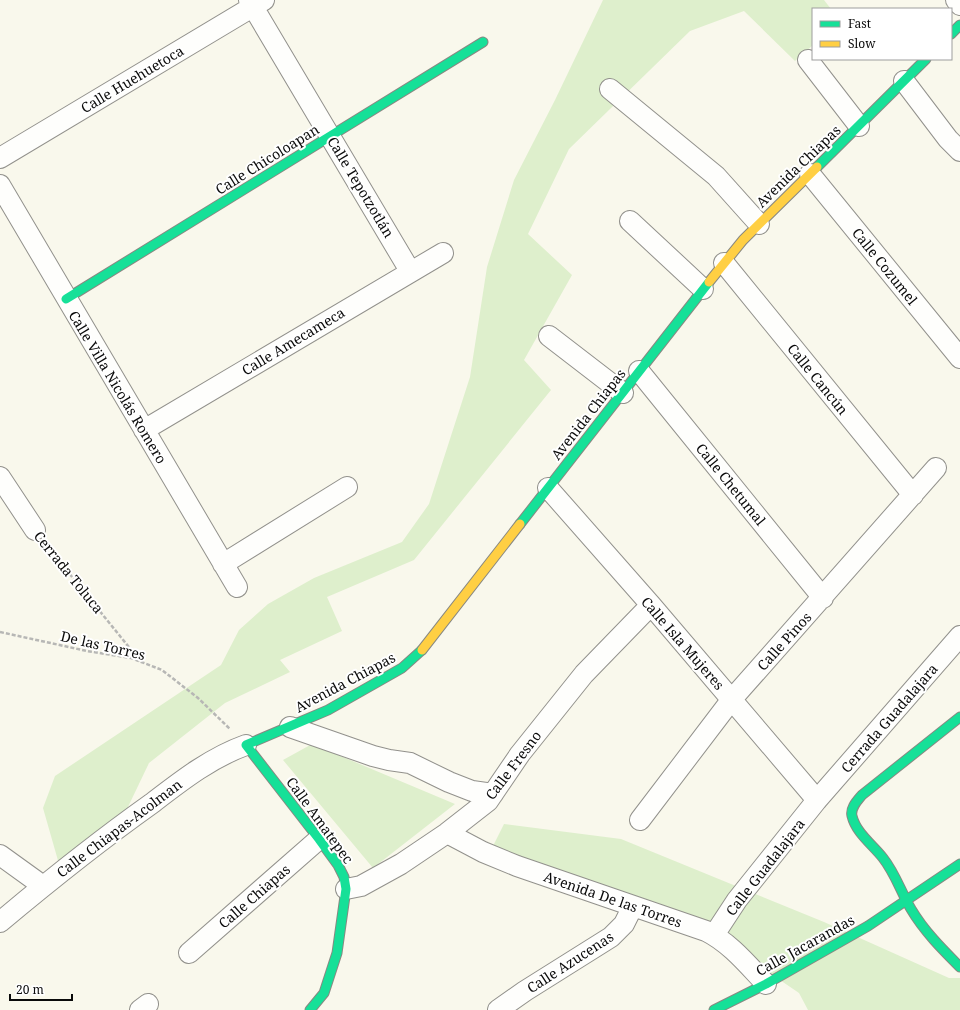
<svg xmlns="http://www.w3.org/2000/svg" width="960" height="1010" viewBox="0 0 960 1010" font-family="'Noto Serif',serif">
<rect width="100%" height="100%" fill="#f9f8ec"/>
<!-- green -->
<path fill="#deefcc" d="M603,0H824L831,9H813V45L795,61L744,11L690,31L569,149L528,234L572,275L524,360L551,390L414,560L327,597L342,631L280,660L290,672L225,703L149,763L127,809L59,864L43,808L55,776L221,665L239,630L268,604L314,578L402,542L429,504L470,377L487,267L514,180L555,100Z
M312,744L455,804L373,868L283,760Z
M504,824L621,839L824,922L949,978H960V1010H808L799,993L707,930L492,848Z"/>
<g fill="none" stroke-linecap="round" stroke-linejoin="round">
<!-- street casing -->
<g stroke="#92918c" stroke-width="22">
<path id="street" d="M249,0L410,271
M956,0L960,5
M808,60L859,126
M904,81L948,139L960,151
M610,89L716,176L759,224
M0,158L264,0
M810,174L960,358
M0,185L237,587
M630,221L703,289
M724,263L913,495
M549,336L623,393
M639,371L823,598
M144,430L443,253
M0,477L35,530
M548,488L651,605L817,800
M223,564L347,487
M290,727L373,756L389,760L410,763L449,782L472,791L493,794
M640,820L732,699L936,468
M447,833L483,852L517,866L706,931C730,943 747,964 766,984
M0,855L43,886
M346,889L361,886L401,864L447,833L488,801L520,754L584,674L651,605
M0,922C49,881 99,841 151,804C181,781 210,758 246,745
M714,935L737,900L817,800L960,636
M189,953L319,839
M140,1010L148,1004
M498,1010L525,991L611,937L624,924L633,906"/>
</g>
<!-- fast casing -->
<g stroke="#888882" stroke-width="11">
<path id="fast" d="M951,34L960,25
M817,167L926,59
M66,299L483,42
M520,524L709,282
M960,717L862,795C857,801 850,808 852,816C856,833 873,845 883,858C895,873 901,892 911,909C924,931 942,949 960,967
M310,1010L324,993L337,953L346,889L344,877L338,865L319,839L246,745L328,710L402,668L422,650
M714,1010L766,984L868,926L960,864"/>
</g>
<!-- slow casing -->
<g stroke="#888882" stroke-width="11">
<path id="slow" d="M709,282L743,240L817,167
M422,650L520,524"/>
</g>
<!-- path -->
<path stroke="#b7b7b5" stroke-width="2.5" stroke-dasharray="4 2" stroke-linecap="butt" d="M47,546L141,662
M0,632L87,651L131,658L162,670L198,698L230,729"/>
<!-- street -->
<use href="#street" stroke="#fefefc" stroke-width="20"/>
<!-- fast -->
<use href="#fast" stroke="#16e098" stroke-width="9"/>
<!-- slow -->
<use href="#slow" stroke="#ffcf43" stroke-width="9"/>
</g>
<g text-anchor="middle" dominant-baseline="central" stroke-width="4" stroke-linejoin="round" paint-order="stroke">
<!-- street labels -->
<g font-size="14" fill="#0a0a0a" stroke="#fff">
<text transform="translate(132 79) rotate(-31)">Calle Huehuetoca</text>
<text transform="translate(267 159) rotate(-32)">Calle Chicoloapan</text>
<text transform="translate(798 166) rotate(-44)">Avenida Chiapas</text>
<text transform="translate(361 187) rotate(59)">Calle Tepotzotlán</text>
<text transform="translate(885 266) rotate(51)">Calle Cozumel</text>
<text transform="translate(293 341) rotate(-31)">Calle Amecameca</text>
<text transform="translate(818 379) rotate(51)">Calle Cancún</text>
<text transform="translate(118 387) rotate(59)">Calle Villa Nicolás Romero</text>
<text transform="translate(588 414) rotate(-52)">Avenida Chiapas</text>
<text transform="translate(731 484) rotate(51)">Calle Chetumal</text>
<text transform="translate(69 572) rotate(51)">Cerrada Toluca</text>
<text transform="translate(784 641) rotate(-48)">Calle Pinos</text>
<text transform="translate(683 643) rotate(49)">Calle Isla Mujeres</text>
<text transform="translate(103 645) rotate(13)">De las Torres</text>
<text transform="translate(345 682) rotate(-28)">Avenida Chiapas</text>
<text transform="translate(889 718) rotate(-49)">Cerrada Guadalajara</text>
<text transform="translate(513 765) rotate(-53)">Calle Fresno</text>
<text transform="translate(320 820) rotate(54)">Calle Amatepec</text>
<text transform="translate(119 828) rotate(-37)">Calle Chiapas-Acolman</text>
<text transform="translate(765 867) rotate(-52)">Calle Guadalajara</text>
<text transform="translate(254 896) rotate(-41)">Calle Chiapas</text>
<text transform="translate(613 899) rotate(19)">Avenida De las Torres</text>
<text transform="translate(805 945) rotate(-29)">Calle Jacarandas</text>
<text transform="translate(570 962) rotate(-33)">Calle Azucenas</text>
</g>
</g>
<!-- legend -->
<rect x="812" y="8" width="140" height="52" fill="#ffffff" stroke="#9d9d9d"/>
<rect x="820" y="21" width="20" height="6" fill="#16e098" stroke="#9d9d9d"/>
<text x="848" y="28" font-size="12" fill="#0a0a0a">Fast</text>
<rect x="820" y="41" width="20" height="6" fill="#ffcf43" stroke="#9d9d9d"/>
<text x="848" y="48" font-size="12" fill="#0a0a0a">Slow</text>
<!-- scale -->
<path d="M10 994v6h62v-6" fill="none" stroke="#0a0a0a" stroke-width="2"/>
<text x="16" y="994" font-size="12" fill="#0a0a0a" stroke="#ffffff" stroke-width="3" paint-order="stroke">20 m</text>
</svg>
